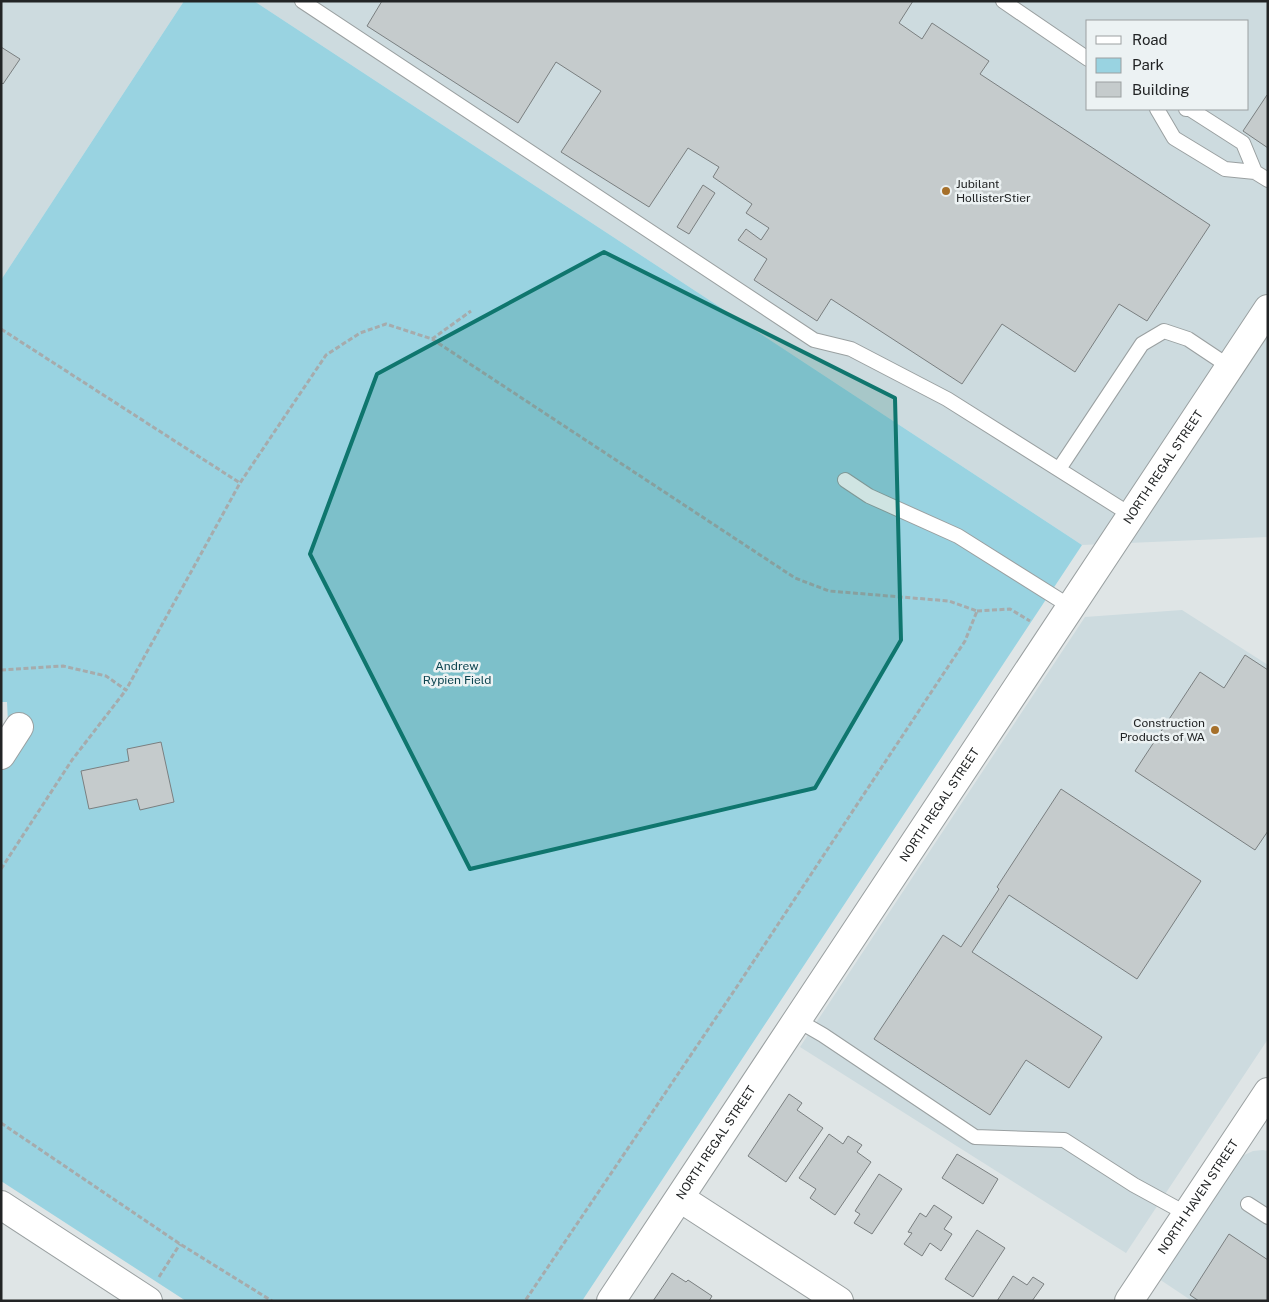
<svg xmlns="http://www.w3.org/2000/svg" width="1269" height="1302" viewBox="0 0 1269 1302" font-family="'Public Sans',sans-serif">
<rect width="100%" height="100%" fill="#dfe5e6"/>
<!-- built -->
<path fill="#cddbdf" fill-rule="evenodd" d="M1,1H184L1,280Z
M254,1H1268V537L1082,545ZM1088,21H1248V109H1088Z
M1182,610L1268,665V1039L1126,1253L800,1047L1085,617Z
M1263,1150L1268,1151V1301H1192L1159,1279L1240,1157L1253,1151Z"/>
<!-- green -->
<path fill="#99d3e1" d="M184,1H254L1082,545L582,1301H186L1,1181V734L8,723L7,702H1V280Z"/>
<!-- building -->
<path fill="#c5cbcc" stroke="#7a7f80" d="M382,1H913L899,23L922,39L932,23L989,61L980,74L1210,225L1147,321L1119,304L1075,372L1002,324L962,384L831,299L817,321L754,280L767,259L738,240L746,229L761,240L769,228L746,213L752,204L713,177L719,167L688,148L649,207L561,152L601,91L556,62L518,123L367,26Z
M1,47L20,59L3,84L1,82Z
M1267,95L1268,96V148L1243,131Z
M703,185L715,193L689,234L677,227Z
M1245,655L1268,670V831L1255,850L1135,771L1200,672L1224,688Z
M161,742L174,802L140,810L137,799L89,809L81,771L129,761L127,749Z
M1061,789L1201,881L1137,979L1009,895L972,952L1102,1037L1069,1088L1026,1060L990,1115L874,1039L943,935L961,947L999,889L997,887Z
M789,1094L802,1103L797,1110L823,1128L786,1182L748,1156Z
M829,1134L843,1144L848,1136L862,1145L857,1152L871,1162L835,1215L810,1198L816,1189L799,1178Z
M957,1154L998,1179L983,1204L942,1178Z
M879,1174L902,1189L872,1234L854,1223L860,1214L855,1211Z
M934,1205L952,1217L944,1229L952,1234L941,1251L930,1243L922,1256L904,1244L912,1233L908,1232L920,1213L926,1217Z
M977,1230L1005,1248L973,1297L945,1279Z
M1229,1234L1268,1260V1301H1199L1190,1295Z
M672,1273L686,1282L688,1280L712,1296L709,1301H653Z
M1013,1276L1027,1285L1033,1277L1044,1284L1032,1301H997Z"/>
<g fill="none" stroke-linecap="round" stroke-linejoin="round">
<!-- lane casing -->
<g stroke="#9aa0a1" stroke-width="16">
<path id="lane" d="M302,1L814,340L851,349L947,399L1131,515
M1003,1L1088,59
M1157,109L1174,138L1225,169L1255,172L1268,180
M1186,109H1190L1243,143L1255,172
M1059,469L1142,344L1164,331L1188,339L1230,367
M845,480L869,496L958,536L1071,607
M797,1020L823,1035L975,1137L1064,1140L1134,1185L1187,1214
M1248,1204L1268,1217"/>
</g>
<!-- street casing -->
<g stroke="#9aa0a1" stroke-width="30">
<g id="street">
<path d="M1,755L19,727"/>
<path d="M680,1198L839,1301"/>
<path d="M1,1205L148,1301"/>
<path id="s1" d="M611,1301L1268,309"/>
<path id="s2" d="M1129,1301L1268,1092"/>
</g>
</g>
<!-- path -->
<path stroke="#a6abac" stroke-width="3" stroke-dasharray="5 2.5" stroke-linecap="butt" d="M1,329L240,483
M432,339L795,578L829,591L949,601L977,611L965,641L736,988L525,1301
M977,611L1010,609L1030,621
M1,670L63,666L106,676L126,690L240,483L326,355L360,333L386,324L432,339L471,311
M1,869L72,760L126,690
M1,1123L180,1244L272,1301
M159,1277L180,1244"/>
<!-- lane -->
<use href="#lane" stroke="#fff" stroke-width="14"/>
<!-- street -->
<use href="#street" stroke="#fff" stroke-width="28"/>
</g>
<!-- marked area -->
<path fill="#0f766e" fill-opacity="0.2" stroke="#0f766e" stroke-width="4" stroke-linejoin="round" d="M604,252L895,398L901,640L815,788L470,869L310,554L377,374Z"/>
<!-- markers -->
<g fill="#a6702a" stroke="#ecf2f3" stroke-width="2">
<circle cx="946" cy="191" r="5"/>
<circle cx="1215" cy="730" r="5"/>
</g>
<g text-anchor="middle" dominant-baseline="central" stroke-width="5" stroke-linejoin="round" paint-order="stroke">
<!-- poi labels -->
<g font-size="12" fill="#222425" stroke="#ecf2f3" text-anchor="start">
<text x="956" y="184">Jubilant<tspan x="956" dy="14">HollisterStier</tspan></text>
<text x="1205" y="723" text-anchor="end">Construction<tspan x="1205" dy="14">Products of WA</tspan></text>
</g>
<!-- street labels -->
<g font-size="12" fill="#222425" stroke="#ecf2f3">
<text stroke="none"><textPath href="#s1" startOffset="1000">NORTH REGAL STREET</textPath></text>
<text stroke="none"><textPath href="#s1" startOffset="595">NORTH REGAL STREET</textPath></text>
<text stroke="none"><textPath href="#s1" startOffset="190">NORTH REGAL STREET</textPath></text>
<text stroke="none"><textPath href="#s2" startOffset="125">NORTH HAVEN STREET</textPath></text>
</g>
<!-- park labels -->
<g font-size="12" fill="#0e4651" stroke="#ecf2f3">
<text x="457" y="666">Andrew<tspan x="457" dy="14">Rypien Field</tspan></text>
</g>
</g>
<!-- border -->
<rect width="1269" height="1302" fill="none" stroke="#222425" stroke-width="5"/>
<!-- legend -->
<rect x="1086" y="20" width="162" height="90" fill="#ecf2f3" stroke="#9ba0a1"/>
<rect x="1096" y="36" width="25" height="8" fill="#ffffff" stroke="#9ba0a1"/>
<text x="1132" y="45" font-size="15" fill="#222425">Road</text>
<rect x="1096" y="58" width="25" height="15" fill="#99d3e1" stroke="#9ba0a1"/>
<text x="1132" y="70" font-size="15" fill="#222425">Park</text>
<rect x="1096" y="82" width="25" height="15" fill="#c5cbcc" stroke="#9ba0a1"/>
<text x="1132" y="95" font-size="15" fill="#222425">Building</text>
</svg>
